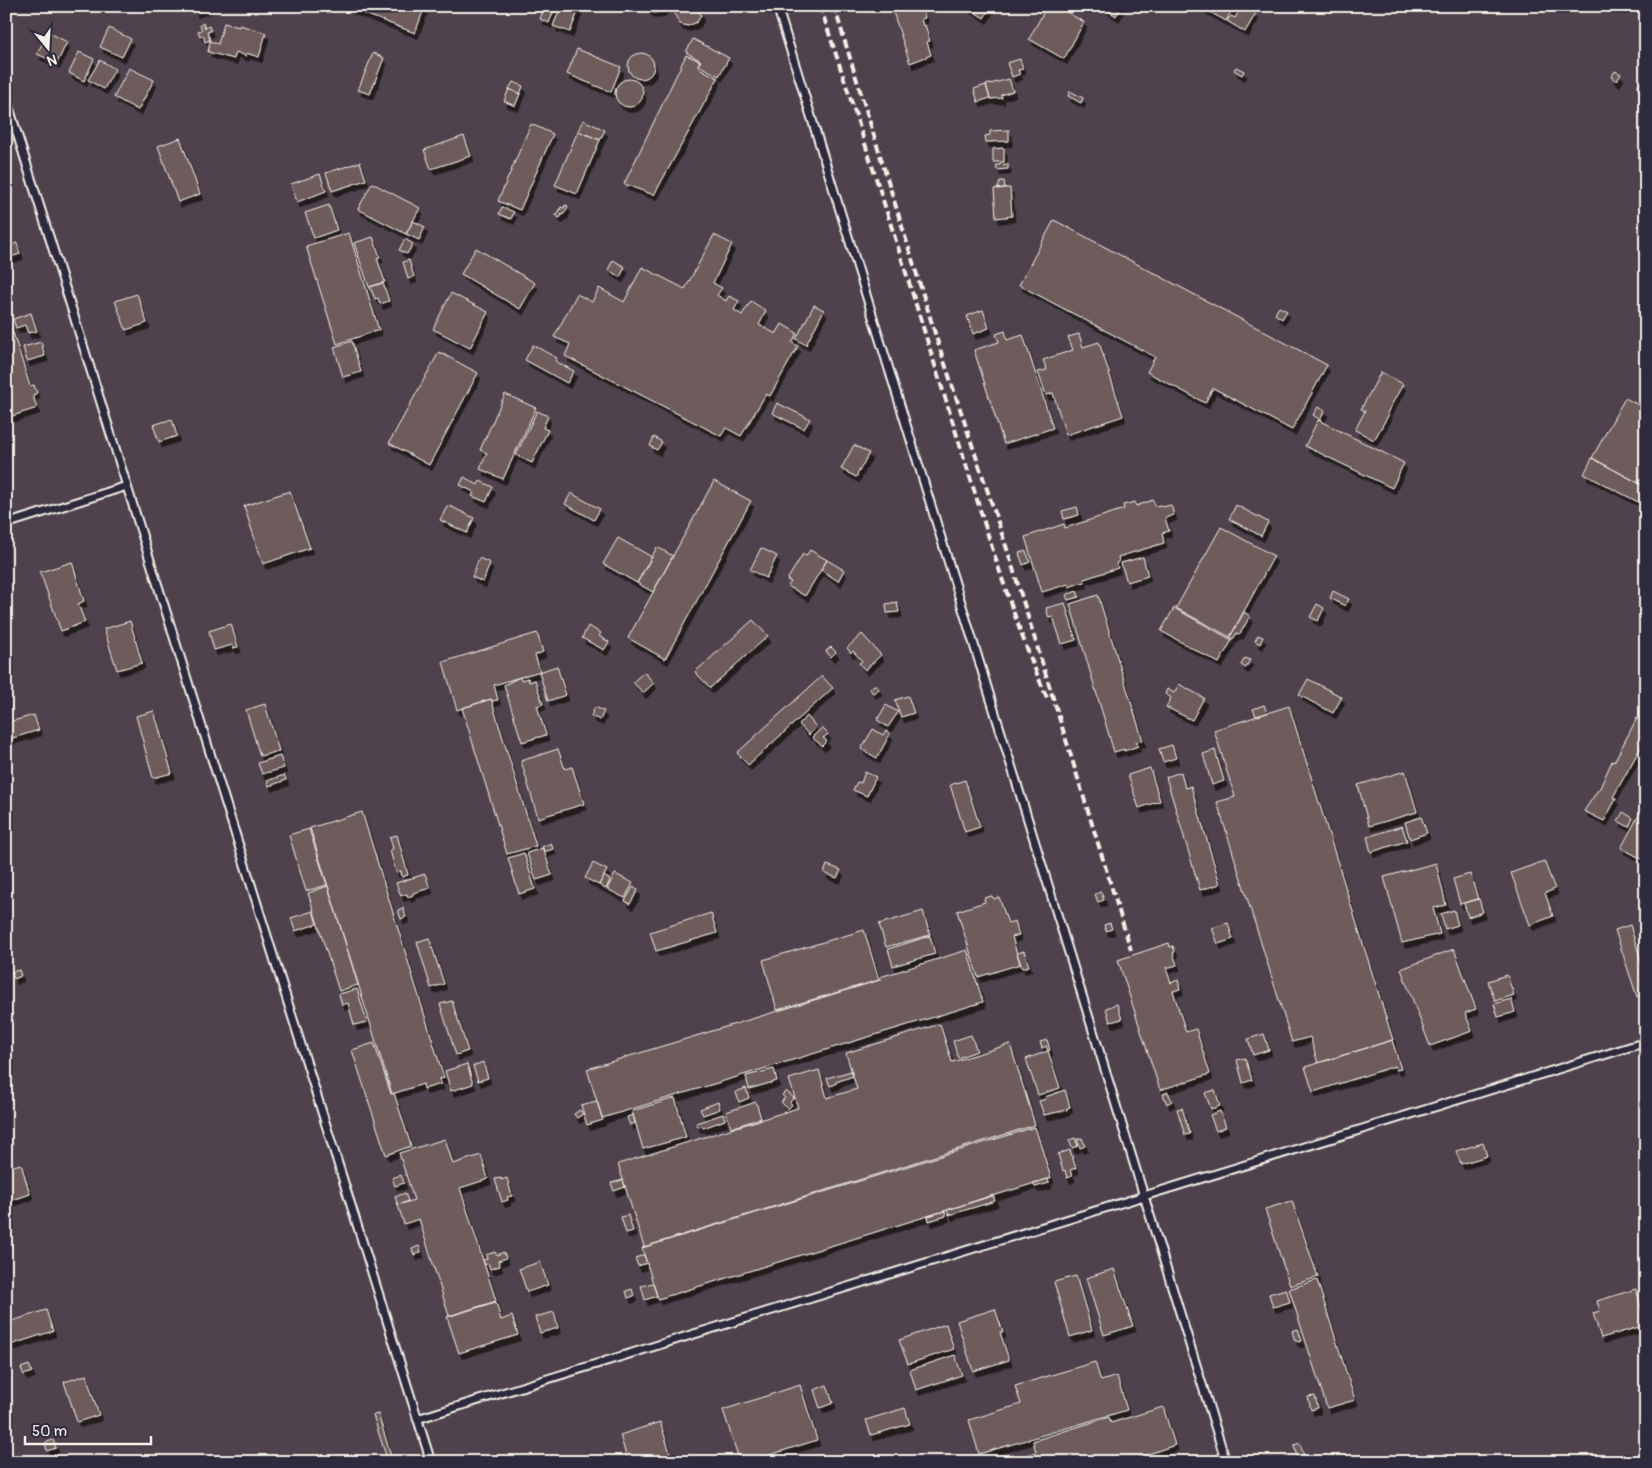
<svg xmlns="http://www.w3.org/2000/svg" width="1652" height="1468" viewBox="0 0 1652 1468" font-family="Pangolin,sans-serif">
<defs>
<filter id="shadow"><feDropShadow dx="3" dy="5.5" stdDeviation="0" flood-color="#0009"/></filter>
</defs>
<rect width="100%" height="100%" fill="#423946"/>
<filter id="ink" filterUnits="userSpaceOnUse"><feTurbulence type="fractalNoise" baseFrequency=".02" numOctaves="2"/><feDisplacementMap in="SourceGraphic" scale="10" xChannelSelector="R" yChannelSelector="G"/><feConvolveMatrix kernelMatrix="1 2 1 2 8 2 1 2 1" color-interpolation-filters="sRGB"/></filter>
<g filter="url(#ink)">
<!-- built -->
<path fill="#4f434d" d="M6,6H1646V1462H6Z"/>
<!-- building -->
<path fill="#6e5b5c" stroke="#f4f1e8" filter="url(#shadow)" d="M193,6H214L195,12Z
M344,6H425L415,33Z
M545,6L555,8L549,23L540,19Z
M561,6H580L570,32L553,26Z
M645,6H666L662,11L655,13L651,12Z
M677,6H698L701,15L697,22L688,26L680,24L675,15Z
M891,6H921L916,8L918,13L923,11L925,18L921,19L923,26L925,25L930,41L927,42L931,55L910,63Z
M965,6H991L984,18Z
M1047,6H1056L1084,22L1064,59L1029,39Z
M1101,6H1122L1116,16Z
M1199,6H1234L1226,21Z
M1242,6L1256,13L1245,32L1227,21L1231,16L1235,18Z
M203,23L205,28L209,26L211,31L207,32L210,40L205,42L203,35L200,36L198,31L202,30L200,25Z
M224,23L239,27L240,25L266,33L259,57L246,53V56L236,52L234,59L208,52L210,41L218,44Z
M109,28L131,39L122,57L100,47Z
M48,32L67,42L57,63L37,54Z
M693,39L729,58L719,76L698,65L701,61L686,52Z
M577,49L621,67L611,92L567,74Z
M79,52L94,59L84,81L69,73Z
M373,53L384,58L370,94L358,90Z
M628 66a13 13 0 1 1 26 0a13 13 0 1 1-26 0Z
M686,55L700,61L697,67L718,78L654,195L624,184Z
M1020,59L1023,69L1018,70L1020,74L1012,77L1007,63Z
M100,60L115,69L104,89L88,80Z
M1236,67L1244,71L1242,75L1234,70Z
M129,68L154,80L138,110L114,97Z
M1615,71L1621,74L1617,81L1611,77Z
M615 93a14 14 0 1 1 28 0a14 14 0 1 1-28 0Z
M1009,79L1013,91L1001,95L1002,98L990,99L986,85Z
M513,82L523,86L520,94L509,89Z
M1646,82V98L1640,99L1638,84Z
M986,85L990,98L978,102L974,89Z
M509,89L520,94L515,106L504,101Z
M1070,91L1083,98L1081,103L1068,96Z
M583,120L605,130L600,140L578,131Z
M531,124L553,134L520,210L498,201Z
M1009,130V141L986,142L985,136L990,135V131Z
M578,131L600,140L577,194L555,185Z
M464,136L471,156L431,169L424,150Z
M180,138L200,194L178,202L158,146Z
M1004,148V162H993V149Z
M360,162L366,180L332,191L326,173Z
M1008,164V169L997,170L996,165Z
M320,174L326,191L297,202L291,184Z
M1000,181H1004L1005,188L998,189Z
M372,183L420,208L406,234L358,209Z
M1005,188H1010L1012,216L996,218L994,189Z
M329,205L337,230L314,238L305,213Z
M565,205L568,206L564,214H562L560,218L556,216L559,209L560,210L561,207L564,208Z
M502,207L514,212L511,219L499,214Z
M1054,220L1327,365L1292,430L1213,388L1205,403L1147,372L1155,357L1019,285Z
M413,221L425,227L419,240L406,234Z
M349,233L379,330L337,344L306,246Z
M714,235L732,244L713,283L722,288L717,295L726,301L729,296L739,301L734,310L742,315L751,301L766,311L759,325L776,334L782,324L797,333L792,343L798,346L770,396L766,394L741,436L726,428L721,436L565,356L570,344L554,337L577,294L592,302L599,288L624,302L642,267L685,289Z
M373,237L380,257L377,258L385,282L369,287L354,243Z
M405,239L413,244L407,254L399,250Z
M17,243L20,254L8,258L6,247Z
M476,248L535,283L520,309L461,274Z
M409,260L414,277L408,279L403,262Z
M613,260L625,267L620,277L608,270Z
M383,283L389,301L380,304L378,298L375,299L370,287Z
M451,293L488,312L470,348L433,329Z
M137,294L147,323L126,330L115,301Z
M814,305L824,310L806,345L796,339Z
M1279,307L1287,311L1282,319L1275,314Z
M6,310L30,386L34,385L37,393L33,395L37,408L6,418Z
M983,310L989,328L973,334L967,316Z
M31,313L37,331L28,333L25,325L16,328L13,319Z
M1005,331L1007,340L1023,335L1053,428L1004,444L974,350L999,342L996,334Z
M1079,334L1083,347L1099,342L1123,416L1066,435L1053,393L1046,395L1038,372L1047,370L1043,360L1073,350L1068,337Z
M352,341L361,372L343,377L334,347Z
M41,342L45,356L27,361L23,347Z
M533,345L557,358L555,361L574,371L567,383L525,360Z
M439,352L478,373L429,465L389,443Z
M1381,372L1403,384L1387,413L1389,414L1374,440L1355,430L1365,411L1361,409Z
M505,394L536,408L503,479L480,469L487,453L480,450Z
M1625,398L1646,409V487L1592,458Z
M777,403L810,419L804,429L772,413Z
M1318,407L1325,410L1320,420L1313,415Z
M537,411L548,416L543,428L548,430L532,463L516,455Z
M172,419L177,436L159,442L153,425Z
M1318,420L1404,463L1392,488L1305,446Z
M654,437L662,442L657,450L650,446Z
M854,445L869,453L856,477L841,469Z
M1592,458L1646,487V506L1584,474Z
M464,477L478,485L480,481L493,487L486,502L472,496L474,492L460,485Z
M714,481L751,501L665,659L628,638Z
M290,491L310,548L263,564L244,506Z
M571,493L600,509L594,520L565,504Z
M1153,500L1155,506L1161,505L1162,507L1171,505L1174,515L1165,518L1169,531L1162,533L1164,543L1118,557L1119,562L1116,563L1118,568L1084,579L1085,582L1077,584L1069,587L1068,584L1042,592L1025,537L1064,524L1065,528L1124,509L1123,505L1135,502L1136,506Z
M448,505L474,518L467,533L440,520Z
M1236,505L1268,522L1261,536L1229,519Z
M1077,507L1079,515L1064,519L1062,511Z
M1221,527L1274,556L1230,637L1176,608Z
M618,538L652,557L637,583L603,564Z
M657,547L673,556L653,592L637,583Z
M761,548L777,556L766,578L750,570Z
M810,550L827,560L805,596L788,586L791,582L787,580L803,554L806,556Z
M1026,551L1030,562L1023,565L1019,553Z
M1143,557L1148,576L1127,582L1121,563Z
M479,558L490,563L483,582L472,577Z
M827,560L844,570L838,581L821,570Z
M72,562L84,601L78,604L85,622L61,631L40,572Z
M1077,591L1079,597L1068,600L1066,595Z
M1333,591L1349,599L1345,606L1330,598Z
M1098,595L1143,741L1136,742L1138,746L1124,751V749L1114,752L1070,604Z
M897,602L899,612L887,613L886,604Z
M1065,603L1076,640L1062,644L1053,617L1049,618L1046,608Z
M1317,604L1324,608L1318,621L1310,617Z
M1174,608L1232,640L1219,663L1161,631Z
M1244,612L1250,616L1240,634L1237,633L1233,639L1230,637Z
M753,620L768,636L710,688L695,672Z
M130,621L142,663L117,670L104,629Z
M231,624L238,647L233,648L232,645L214,650L209,631Z
M588,626L601,633L599,636L609,642L604,650L582,638Z
M537,633L543,652L535,655L540,671L494,685L498,700L492,701L491,699L457,710L443,662Z
M862,634L881,655L865,670L859,663L862,661L853,651L851,653L847,648Z
M1258,635L1263,637L1260,644L1255,641Z
M831,647L836,652L831,657L826,651Z
M1245,658L1250,660L1246,668L1241,665Z
M557,666L566,695L548,701L539,672Z
M644,672L654,683L643,693L633,682Z
M822,676L833,688L748,765L737,753Z
M520,677L521,680L528,678L529,682L535,680L543,704L537,706L546,735L522,742L504,685Z
M1308,679L1342,697L1333,713L1299,695Z
M1179,684L1204,698L1192,720L1166,707L1171,698L1165,694L1167,689L1174,693Z
M874,685H876L879,689L873,693L870,689Z
M908,696L914,713L901,717L895,700Z
M491,699L536,846L507,854L462,708Z
M265,704L279,751L260,756L246,710Z
M886,705L898,712L888,727L877,720Z
M1264,705L1267,713L1256,716L1253,709Z
M1289,706L1393,1040L1318,1063L1310,1037L1292,1042L1217,802L1235,797L1214,730Z
M595,707L604,711L600,720L591,716Z
M154,711L172,773L153,778L136,716Z
M34,715L39,730L6,740V723Z
M807,716L816,727L809,735L799,724Z
M1637,718L1646,724V738L1613,797L1616,799L1604,821L1584,811L1598,790H1599L1612,761L1614,762Z
M822,728L828,734L823,738L827,741L822,746L812,737Z
M873,729L883,735L886,731L890,734L877,758L861,749Z
M1172,745L1176,758L1163,762L1159,749Z
M558,749L565,769L572,767L584,804L538,818L521,761Z
M1215,750L1224,781L1212,785L1203,754Z
M280,756L284,768L262,774L258,763Z
M1150,768L1160,801L1139,808L1128,775Z
M1405,771L1417,812L1369,826L1358,785Z
M865,772L876,777L867,796L853,790L857,782L861,783Z
M1181,772L1185,788L1191,786L1220,884L1200,890L1166,777Z
M284,775L286,780L269,786L267,781Z
M965,780L980,827L965,832L950,785Z
M362,812L444,1078L439,1079L441,1084L424,1089L423,1084L392,1094L310,828Z
M1623,812L1633,818L1629,827L1618,821Z
M1640,813L1646,815V861L1621,848Z
M1421,817L1427,833L1410,839L1405,822Z
M1402,826L1407,841L1371,852L1367,837Z
M309,829L327,885L306,891L289,835Z
M397,835L408,875L402,877L401,871L396,872L390,850L393,849L390,837Z
M551,843L553,849L544,852L542,847Z
M543,848L552,875L536,880L527,853Z
M524,853L535,889L519,894L508,858Z
M1544,861L1555,889L1545,893L1553,916L1530,925L1511,873Z
M593,863L607,870L599,885L585,878Z
M1436,863L1446,905L1433,908L1440,934L1402,943L1384,877Z
M827,865L841,870L837,878L824,873Z
M425,874L430,888L413,893V895L408,897L407,894L401,896L396,883Z
M615,874L633,883L625,898L607,889Z
M1470,874L1478,899L1460,904L1453,879Z
M604,876L610,880L606,889L599,885Z
M328,886L358,985L339,991L308,893Z
M633,887L638,890L630,904L625,901Z
M1101,892L1104,900L1098,902L1095,894Z
M992,896L994,899L999,897L1008,923L1015,921L1019,935L1012,937L1020,964L978,977L957,911L985,902L984,898Z
M1479,899L1483,912L1468,917L1464,903Z
M403,908L406,917L401,919L398,910Z
M1454,910L1458,925L1445,929L1441,914Z
M313,911L317,924L295,931L291,918Z
M923,911L930,935L886,947L879,924Z
M711,913L717,933L656,951L650,932Z
M1110,923L1112,929L1106,931L1104,925Z
M1228,923L1233,939L1218,944L1212,928Z
M1630,925L1646,976V995L1637,997L1615,930Z
M864,930L879,980L777,1010L763,960Z
M930,936L935,954L893,966L888,949Z
M429,938L444,984L431,988L417,942Z
M1169,943L1170,947L1173,946L1175,952L1173,953L1177,965L1166,968L1171,983L1178,980L1180,989L1173,991L1186,1032L1196,1029L1210,1074L1160,1090L1118,960Z
M1454,949L1476,1009L1465,1013L1472,1031L1430,1046L1401,969Z
M967,950L983,1002L602,1118L587,1069L880,980V977Z
M1024,951L1029,966L1022,968L1017,953Z
M19,970L21,976L14,979L12,972Z
M1507,975L1514,995L1495,1001L1488,981Z
M357,989L367,1022L354,1025L348,1003L342,1005L339,994Z
M1511,999L1515,1012L1498,1017L1494,1004Z
M452,1001L468,1051L456,1055L440,1004Z
M1117,1004L1122,1019L1110,1022L1106,1008Z
M940,1024L952,1062L1010,1044L1035,1125L644,1247L618,1164L798,1108L789,1079L819,1070L827,1098L857,1089L846,1053Z
M1264,1034L1269,1050L1253,1055L1248,1039Z
M971,1035L977,1051L958,1058L953,1041Z
M1047,1040L1050,1050L1048,1051L1046,1046L1042,1048L1040,1042Z
M1392,1040L1401,1069L1396,1070L1395,1066L1313,1092L1305,1067Z
M374,1043L391,1094L394,1093L411,1146L386,1155L352,1050Z
M1048,1051L1060,1088L1038,1095L1026,1059Z
M1245,1058L1252,1080L1243,1083L1237,1060Z
M483,1062L488,1078L478,1081L473,1066Z
M467,1064L473,1084L451,1091L445,1071Z
M774,1069L777,1081L749,1089L746,1076Z
M851,1071L853,1076L836,1082V1084L830,1086L827,1078Z
M746,1088L749,1098L739,1102L736,1092Z
M1065,1090L1070,1107L1067,1108V1110L1044,1115L1039,1101L1046,1099L1045,1097Z
M1215,1090L1220,1106L1211,1109L1205,1093Z
M786,1091L794,1098L790,1102L792,1105L788,1109L781,1102L785,1098L782,1095Z
M1168,1092L1172,1101L1167,1104L1163,1094Z
M675,1098L686,1137L643,1149L632,1111Z
M597,1101L603,1120L587,1125L581,1105Z
M718,1102L720,1109L703,1115L700,1109Z
M756,1102L761,1118L731,1128L726,1112Z
M1182,1108L1190,1134L1185,1135L1177,1109Z
M580,1110L583,1114L577,1118L574,1114Z
M1220,1111L1226,1127L1216,1131L1210,1115Z
M723,1114L725,1120L703,1128L702,1126L698,1127L696,1123Z
M633,1115L635,1123L630,1125L627,1117Z
M1035,1127L1051,1178L658,1299L642,1248Z
M1075,1138L1078,1146L1072,1148L1069,1140Z
M1082,1138L1085,1146L1080,1148L1077,1139Z
M445,1139L453,1164L481,1155L488,1179L460,1188L496,1301L449,1316L419,1219L404,1224L398,1205L414,1200L399,1153Z
M1483,1143L1487,1156L1461,1164L1456,1151Z
M1070,1150L1076,1168L1070,1170L1072,1176L1067,1178L1065,1170L1063,1171L1058,1154Z
M21,1164L30,1194L7,1202L6,1168Z
M401,1175L404,1183L395,1186L392,1178Z
M501,1178V1180L507,1178L512,1196L507,1197L508,1200L502,1202L495,1179Z
M1048,1179L1049,1183L1035,1187L1033,1183Z
M623,1180L625,1187L614,1191L611,1183Z
M405,1193L408,1201L398,1205L395,1197Z
M993,1195L995,1201L949,1215L947,1210Z
M1292,1201L1318,1277L1290,1286L1265,1209Z
M945,1211L946,1216L929,1221L928,1216Z
M628,1215L633,1231L626,1233L621,1217Z
M419,1246L421,1252L414,1255L412,1249Z
M495,1252L497,1255L504,1252L506,1258L498,1261L500,1266L490,1269L488,1263L485,1265L483,1260L487,1259L486,1255Z
M644,1255L647,1263L638,1266L635,1258Z
M540,1262L548,1285L527,1292L519,1269Z
M1114,1269L1133,1326L1104,1335L1086,1278Z
M1076,1276L1092,1330L1070,1337L1054,1282Z
M1317,1280L1355,1400L1327,1408L1289,1289Z
M653,1283L657,1296L645,1300L641,1286Z
M632,1289L634,1296L628,1298L626,1291Z
M1286,1289L1290,1302L1273,1307L1269,1294Z
M1636,1289L1646,1325L1601,1338L1593,1313L1600,1311L1597,1301Z
M496,1302L501,1320L512,1316L518,1335L459,1353L447,1317Z
M995,1309L1003,1332H1000L1009,1360L973,1371L957,1321Z
M46,1310L53,1331L7,1346L6,1323Z
M554,1312L558,1328L540,1333L535,1317Z
M946,1324L954,1349L908,1364L899,1340Z
M1298,1329L1302,1341L1298,1342L1297,1341H1295L1292,1331Z
M955,1355L962,1375L916,1390L910,1370Z
M1095,1362L1101,1381L1117,1376L1127,1410L979,1454L969,1420L1021,1404L1015,1386Z
M29,1365L32,1372L24,1375L21,1368Z
M86,1375L99,1415L77,1422L64,1382Z
M800,1385L817,1440L754,1460L753,1462H740L723,1410Z
M827,1385L833,1403L820,1408L814,1390Z
M1315,1396L1318,1408L1311,1410L1308,1397Z
M1163,1407L1175,1445L1125,1462H1016L1015,1458L1036,1452L1033,1441L1109,1417L1111,1423Z
M905,1408L910,1424L871,1435L866,1420Z
M378,1414L393,1462H388L373,1415Z
M660,1422L673,1462H628L620,1435Z
M53,1440L56,1448L47,1451L45,1443Z
M1300,1443L1306,1462H1298L1294,1445Z"/>
<g fill="none" stroke-linecap="round" stroke-linejoin="round">
<!-- lane casing -->
<g stroke="#f4f1e8" stroke-width="11">
<path id="lane" d="M777,6L1226,1462
M6,98L431,1462
M6,524L127,486
M417,1419L1646,1042"/>
</g>
<!-- lane -->
<use href="#lane" stroke="#2f2a3d" stroke-width="7"/>
<!-- rail -->
<path stroke="#f4f1e8" stroke-width="4" stroke-dasharray="8 4" stroke-linecap="butt" d="M820,6C868,150 913,295 958,439C986,527 1011,616 1048,700
M834,6L938,343L1007,549L1131,950"/>
</g>
</g>
<!-- margin -->
<rect width="1652" height="1468" fill="none" stroke="#2f2a3d" stroke-width="25"/>
<rect x="12" y="12" width="1627" height="1443" fill="none" stroke="#f4f1e8" stroke-width="2" filter="url(#ink)"/>
<!-- north arrow -->
<g transform="translate(48 48) rotate(162)" stroke="#2f2a3d" stroke-width="4" paint-order="stroke">
<path d="M0-4L9 19L0 12L-9 19Z" fill="#f4f1e8"/>
<text y="-8" font-size="14" font-weight="bold" text-anchor="middle" fill="#f4f1e8">N</text>
</g>
<!-- scale -->
<path d="M25 1436v8h126v-8" fill="none" stroke="#f4f1e8" stroke-width="2.5"/>
<text x="32" y="1436" font-size="15" fill="#f4f1e8" stroke="#2f2a3d" stroke-width="4" paint-order="stroke">50 m</text>
</svg>
